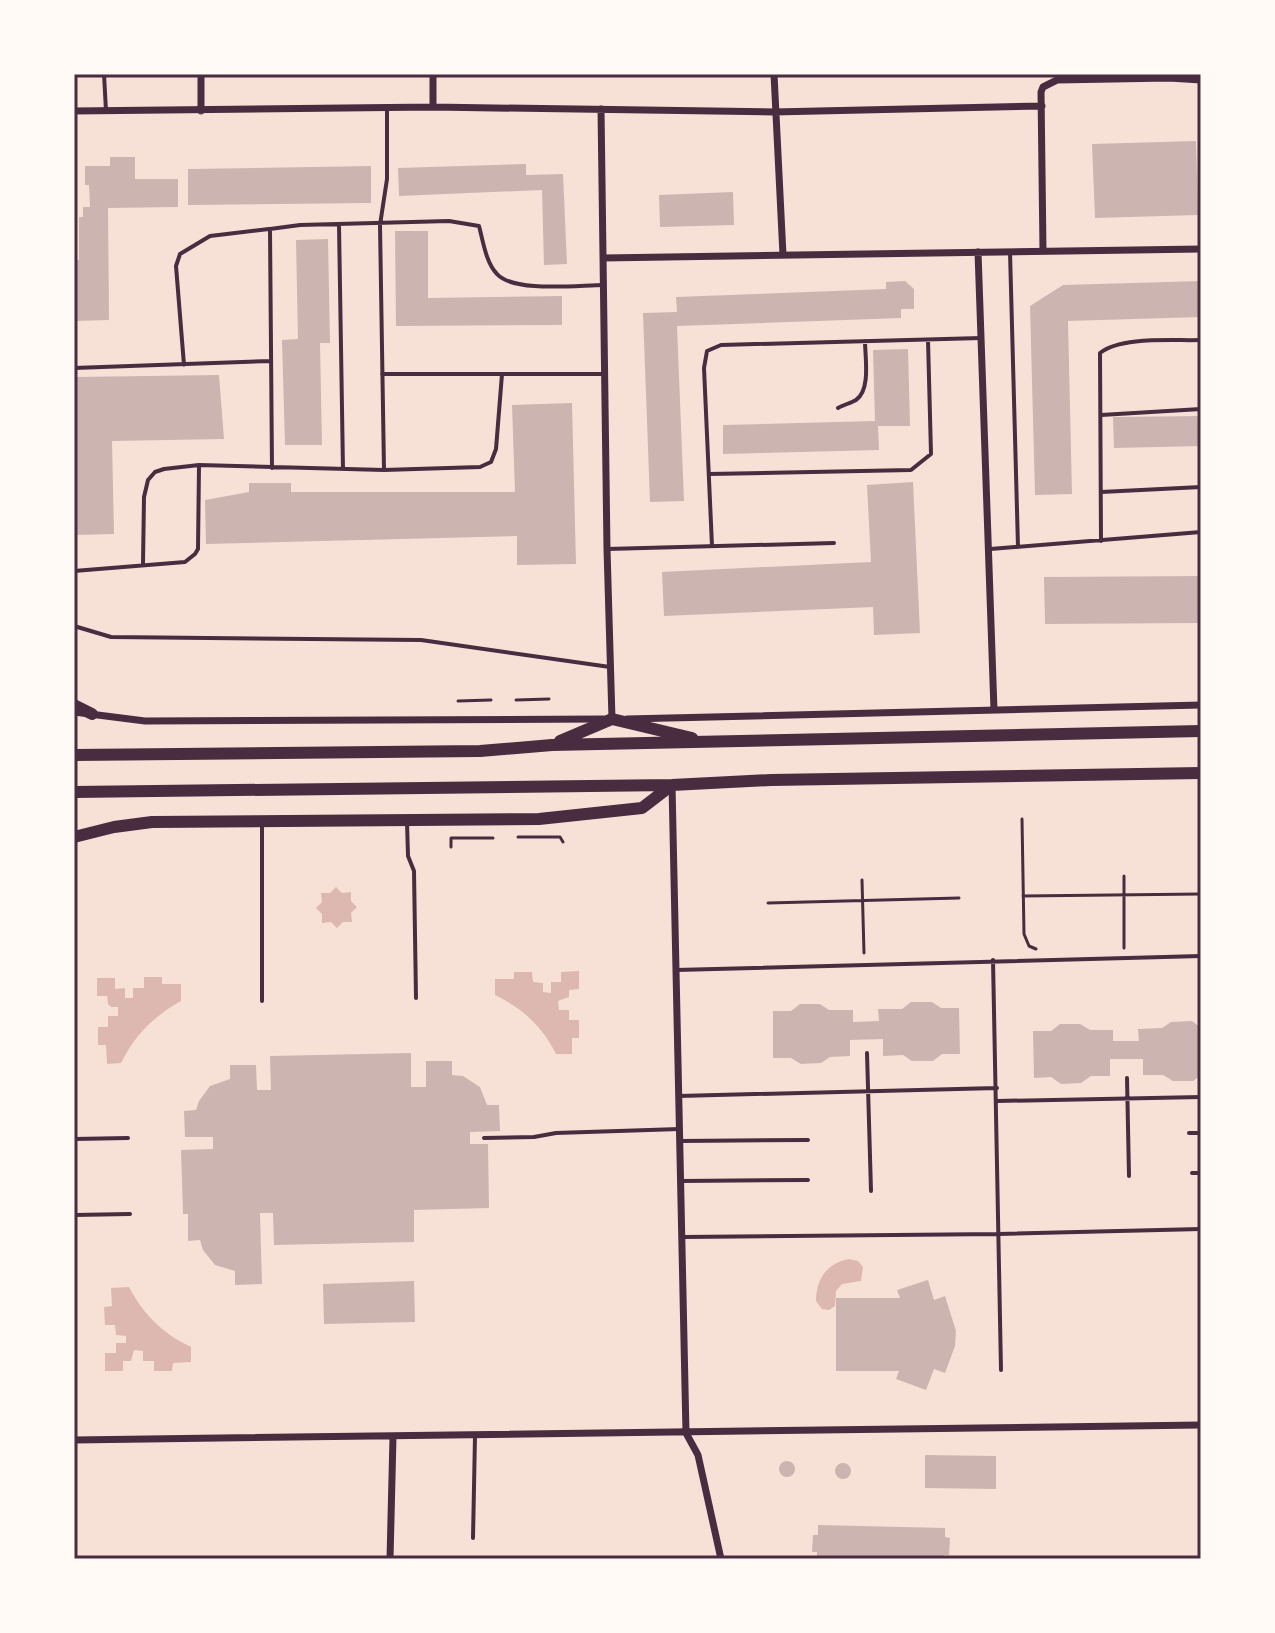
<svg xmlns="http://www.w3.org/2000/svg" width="1275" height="1633" viewBox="0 0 1275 1633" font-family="'PT Sans Narrow',sans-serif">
<rect width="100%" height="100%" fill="#f7e1d7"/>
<!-- water -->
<path fill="#dcb8b0" d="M336,887L342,893L351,892V901L357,907L351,913L352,922H343L337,928L331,922L322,923V914L316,908L322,902L321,893H330Z
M579,971V989L569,990V997L558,1001L559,1010H569V1020H579V1038H572V1054H556C542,1026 523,1009 495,995V979H514V972H532L533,982L543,983V992L551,993V982H561V972Z
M144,977H162V984H181V1001C154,1016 135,1035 121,1063L107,1064L106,1045H98V1027H108V1016H118V1007H111L108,1004L107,996H97V978H115V989L125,988V998H133V988H144Z
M849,1259L858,1261L863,1267L861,1281L842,1284L836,1291L835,1306L829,1310L822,1309L816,1301C816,1279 827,1263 849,1259Z
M129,1287C144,1315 162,1333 191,1347V1362L173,1363L172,1371H154V1361H143V1351L134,1350L131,1361H123V1371H105V1353H116V1343H126V1336L116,1335L115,1325H105L104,1307L112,1306L111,1288Z"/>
<!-- building -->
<path fill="#ccb4b1" d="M1196,141L1198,215L1095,218L1092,144Z
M110,157H135V179H178V207L108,208L109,320L76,321V313H74V260H79V217H83V207H90L89,185H85V166H110Z
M526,164V175L563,174L567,264L544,265L542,190L399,196L398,168Z
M371,166V203L188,205V169Z
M733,192L734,225L660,227L659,195Z
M395,231H428V298L562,296V325L396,326Z
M328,239L330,343H320L322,445H285L282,340L298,339L296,240Z
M905,281L914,289V309H901V318L677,326L684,501L650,502L643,313L677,312L676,297L886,289V282Z
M1201,281V317L1068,321L1072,494L1035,495L1030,306L1063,285Z
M908,349L910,426H878L879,450L723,454V425L875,421L873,350Z
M219,375L224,439L112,441L114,534L74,535V377Z
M572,403L576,564L517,565V536L206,544L205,500L249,492V483H291V492H515L512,405Z
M1201,416V446L1114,448L1113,417Z
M913,482L920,633L874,635L873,607L664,616L662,572L871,562L867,485Z
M1201,576V623L1045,624L1044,577Z
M911,1002H932L941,1008H959L960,1054H942L933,1061H912L903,1055L883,1056V1039L850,1040V1056L830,1057L821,1063L801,1064L791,1058H773V1011H791L800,1004H820L829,1010H853V1022L879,1021L878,1009H902Z
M1192,1021L1201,1028V1075L1193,1081H1173L1163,1075H1143V1059H1110V1076H1091L1081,1083L1061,1084L1051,1077L1034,1078L1033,1031H1051L1060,1024H1080L1090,1030H1113V1041H1139L1138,1029L1162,1028L1171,1022Z
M411,1053V1087H426V1061H452V1075L463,1076L480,1087L487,1105H499L500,1131L470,1132V1144H488L489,1208L414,1210V1242L274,1245L273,1213H260L262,1284L235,1285V1271L215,1265L203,1250L200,1240L188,1241V1214H183L181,1150L213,1149V1137H185L184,1111L196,1110L199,1101L210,1086L230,1079V1065H256L257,1090H271L270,1056Z
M928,1280L934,1300L945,1296L956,1331L955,1346L945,1373L934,1369L926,1390L896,1379L899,1371H836V1298H900L897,1290Z
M414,1281L415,1322L324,1324L323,1284Z
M925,1455L996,1456V1489L925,1488Z
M779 1469a8 8 0 1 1 16 0a8 8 0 1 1-16 0Z
M835 1471a8 8 0 1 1 16 0a8 8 0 1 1-16 0Z
M818,1525L945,1528V1537L950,1538L949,1555H944V1559H817V1552H812L813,1535H818Z"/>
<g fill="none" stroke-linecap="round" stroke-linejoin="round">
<!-- path -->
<path stroke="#4a2c40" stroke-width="3" d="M516,700L549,699
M458,701L491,700
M1022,819L1024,934L1029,946L1036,949
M518,837H560L563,842
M451,847V838H493
M1124,876V948
M862,880L864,953
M1023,896L1201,894
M768,903L959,898"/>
<!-- service -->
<path stroke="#4a2c40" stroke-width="4" d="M104,74L106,111
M339,225L343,469
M1010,252L1018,547
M184,365L176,266L180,254L210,236L269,229
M74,368L270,361
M382,374H603
M838,408C843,405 851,403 856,400C871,390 865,357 865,341
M1101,415L1201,409
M272,468L270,229L300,225L449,221L479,226C483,241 486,263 497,274C514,293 578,285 604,285
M384,469L380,225L387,179V108
M709,474L911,470L931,454L928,340
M1101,492L1201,487
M1101,541L1100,353C1121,336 1173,341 1201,340
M712,546L704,368L707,351L721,345L981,338
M607,549L834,543
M990,549L1201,532
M143,564L144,497L148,480L155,472L164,469L199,465L384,470L480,467L491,462L496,449L502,374
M74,571L185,562L195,554L198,549L199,466
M74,626L111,637L421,640L610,667
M407,822L408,856L414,871L416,998
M262,823V1001
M993,960L1001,1370
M676,970L1201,956
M867,1053L871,1191
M1127,1078L1129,1176
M679,1096L997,1088
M998,1101L1201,1097
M1189,1133H1201
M484,1138L534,1137L556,1133L680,1129
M74,1139L128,1138
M680,1141L808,1140
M1192,1173H1201
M681,1181L808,1180
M74,1215L130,1214
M683,1237L999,1234L1201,1229
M473,1538L475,1436"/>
<!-- minor -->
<path stroke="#4a2c40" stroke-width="7" d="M433,74V107
M774,74L783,255
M601,109L607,549L612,719
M74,111L433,107L774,112L1042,106
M201,111V74
M1043,251L1041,92L1043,87L1057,80L1169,78L1201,80
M978,252L994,710
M603,258L1201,249
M74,712L145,721L603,719
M627,719L1201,705
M672,785L686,1433L698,1455L721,1559
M74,1440L1201,1425
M390,1559L393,1437"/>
<!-- primary -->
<path stroke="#4a2c40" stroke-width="12" d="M74,705L92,714
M560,741L612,719L692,738
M74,755L480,751L552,745L1201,731
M74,792L672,785L771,780L1201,773
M74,837L114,827L152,822L539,819L642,808L672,785"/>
</g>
<!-- border -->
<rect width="1275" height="1633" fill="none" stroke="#fffaf5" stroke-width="152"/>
<rect x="76" y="76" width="1123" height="1481" fill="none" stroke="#4a2c40" stroke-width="3"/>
</svg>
